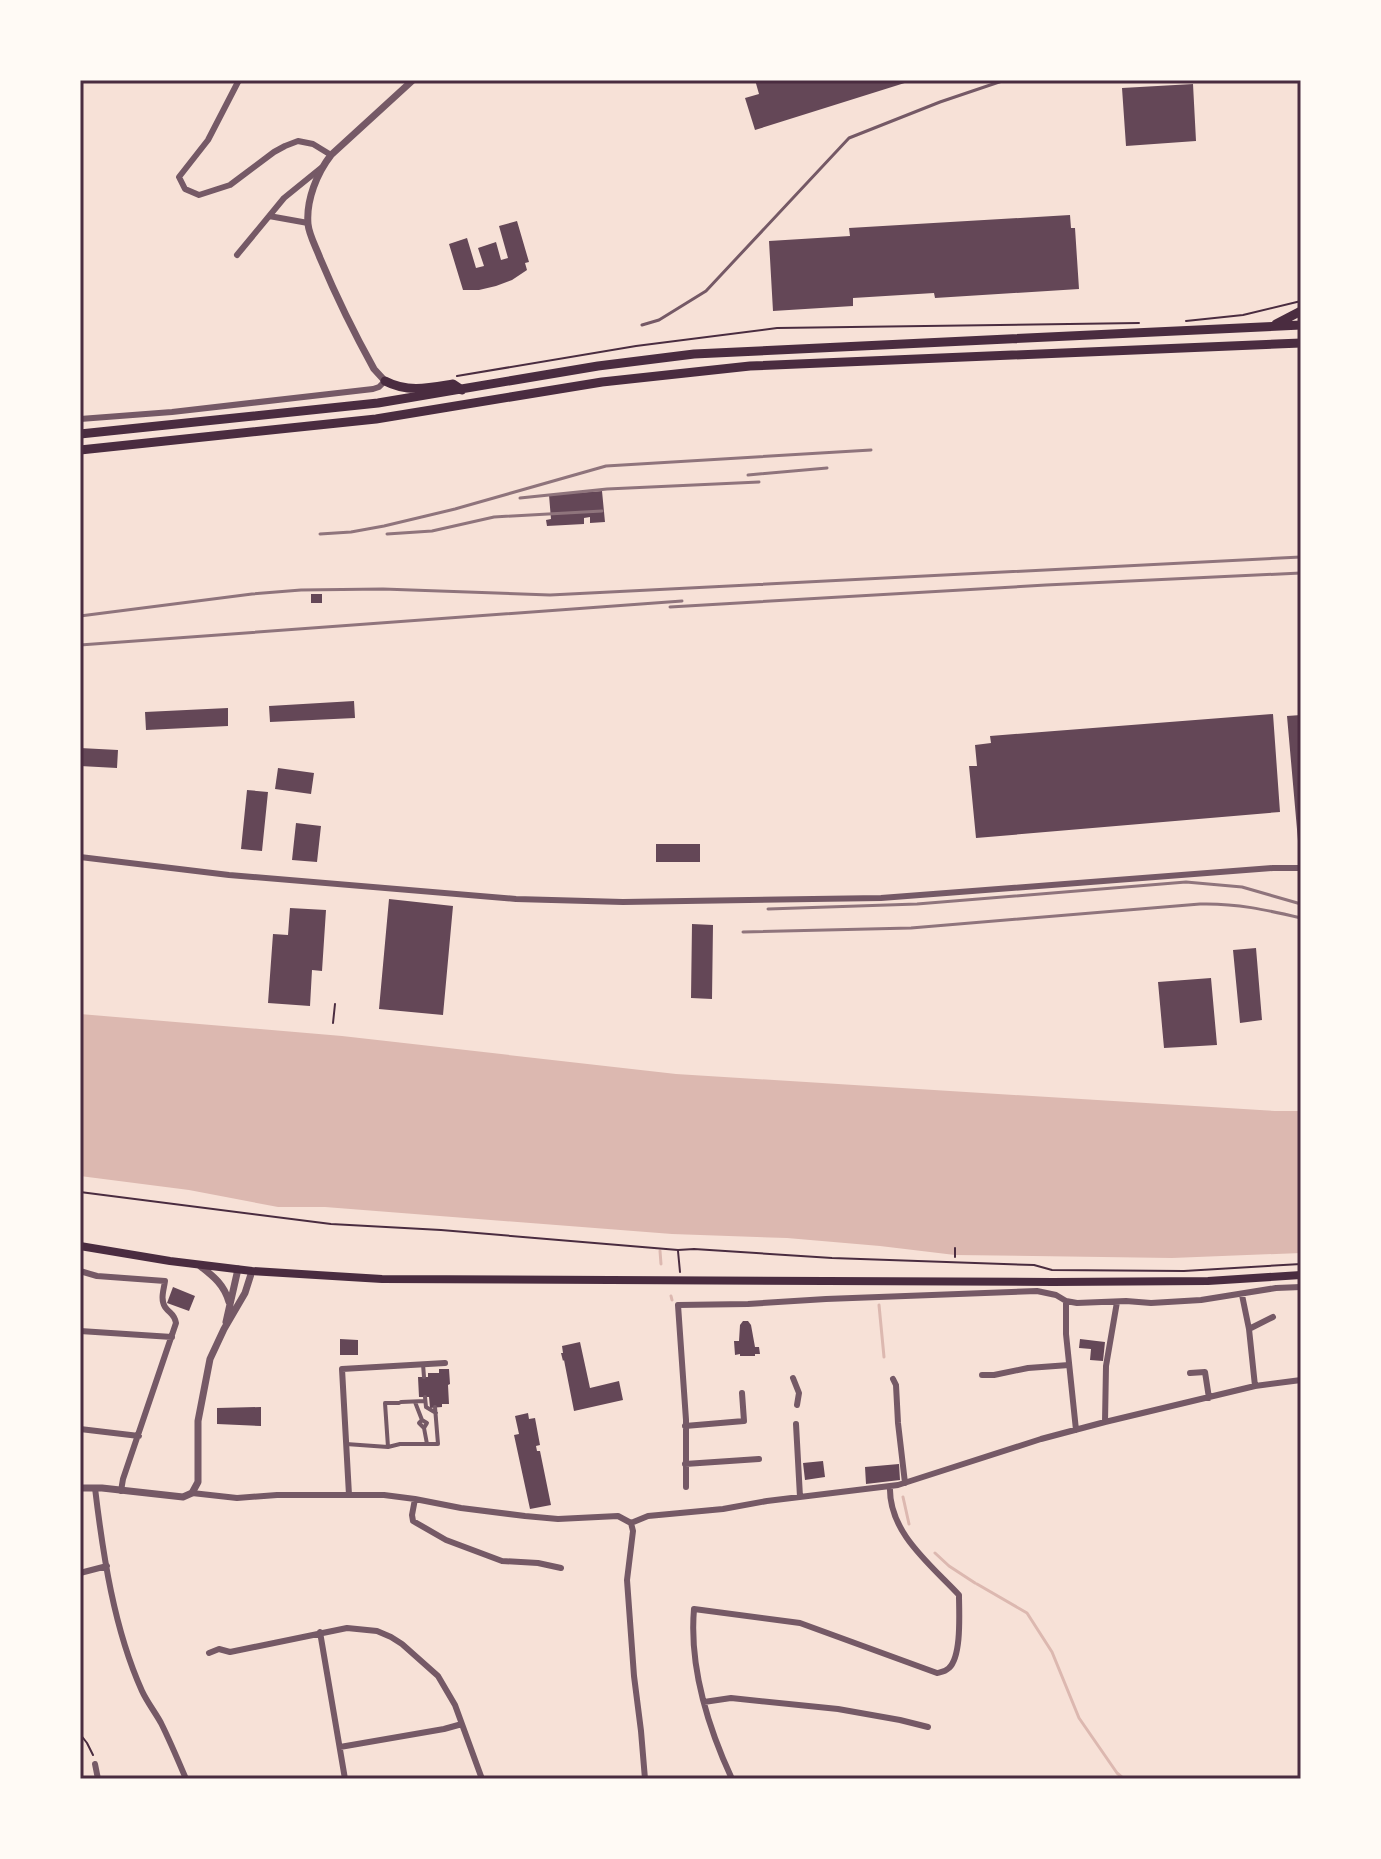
<svg xmlns="http://www.w3.org/2000/svg" width="1381" height="1859" viewBox="0 0 1381 1859" font-family="'Fira Sans',sans-serif">
<rect width="100%" height="100%" fill="#f7e1d7"/>
<!-- water -->
<path fill="#dcb8b0" d="M80,1014L342,1036L676,1074L1275,1111H1301V1253L1172,1258L955,1255L880,1246L787,1238L672,1234L325,1207H278L189,1190L80,1176Z"/>
<g fill="none" stroke-linecap="round" stroke-linejoin="round">
<!-- stream -->
<path stroke="#dcb8b0" stroke-width="3" d="M660,1251L661,1264
M671,1296L672,1300
M879,1305L884,1357
M903,1497L909,1524
M935,1553L949,1566L975,1583
M977,1584L1027,1613L1052,1652L1079,1718L1117,1773L1124,1779"/>
</g>
<!-- building -->
<path fill="#644757" d="M755,80H911V81L755,130L745,98L759,94Z
M1193,84L1196,141L1126,146L1122,88Z
M1070,215L1071,228H1075L1079,289L935,298L934,293L853,298V306L773,311L769,241L850,236L849,228Z
M517,221L529,262L525,263L527,270L512,280L496,286L479,290H463L449,244L467,238L476,268L484,266L478,248L496,242L501,260L508,258L499,226Z
M602,491L605,522L590,523V517L584,518V524L547,526L546,520L551,519L549,495Z
M311,594H322V603H311Z
M354,701L355,718L270,722L269,706Z
M228,708V726L146,730L145,712Z
M1273,714L1280,812L976,838L969,766H977L975,745L991,743L990,736Z
M1301,715V852H1299L1287,716Z
M80,748L118,750L117,768L80,766Z
M278,768L314,773L311,794L275,789Z
M247,790L268,792L262,851L241,849Z
M296,823L321,826L317,862L292,860Z
M656,844H700V862H656Z
M389,899L453,906L443,1015L379,1009Z
M290,908L326,910L322,971L312,970L310,1006L268,1003L273,934L288,935Z
M692,924L713,925L712,999L691,998Z
M1256,948L1262,1020L1240,1023L1233,950Z
M1211,978L1217,1045L1164,1048L1158,982Z
M173,1287L195,1296L189,1311L167,1303Z
M743,1321H748L751,1325L755,1347H759L760,1354H755V1356H740V1354L735,1355L734,1341H739L740,1325Z
M340,1339L358,1340V1355H340Z
M1080,1339L1105,1342L1103,1361L1090,1360L1091,1349L1079,1348Z
M580,1342L590,1388L619,1381L623,1400L574,1411L564,1360L563,1361L561,1353H563L562,1346Z
M439,1369H449L450,1384L448,1385L449,1404H442V1407L430,1408L429,1397H419L418,1377H428V1373H439Z
M261,1407V1426L217,1424V1408Z
M528,1413L529,1419L535,1418L540,1445L536,1446L537,1451H540L551,1505L530,1509L514,1435L519,1434L515,1416Z
M823,1461L825,1477L805,1480L803,1463Z
M899,1464L900,1480L866,1484L865,1467Z"/>
<g fill="none" stroke-linecap="round" stroke-linejoin="round">
<!-- path -->
<path stroke="#4a2c40" stroke-width="2" d="M1186,321L1243,315L1301,301
M457,376L636,346L777,328L1139,323
M333,1023L335,1004
M80,1192L331,1224L441,1230L678,1250L694,1249L832,1258L1034,1265L1052,1270L1184,1271L1301,1264
M678,1251L680,1272
M955,1257V1248
M80,1734L87,1743L93,1755"/>
<!-- service -->
<path stroke="#755966" stroke-width="3" d="M642,325L659,320L706,291L849,138L940,102L1005,80"/>
<!-- pedestrian -->
<path stroke="#755966" stroke-width="4" d="M423,1364L424,1377
M425,1397L426,1407L436,1413
M401,1402L425,1401
M415,1402L422,1420
M422,1420L427,1423L424,1428L419,1423Z
M424,1428L427,1444
M346,1444L388,1447L400,1444H438L435,1407
M388,1447L385,1403H399"/>
<!-- minor -->
<path stroke="#755966" stroke-width="6" d="M239,80L208,140L179,177L185,189L199,195L230,185L274,152L285,146L298,141L313,144L331,155
M269,216L308,223
M237,255L284,198L321,168
M80,419L172,412L373,389L379,387L385,381
M80,857L229,875L516,899L623,902L881,898L1273,868H1301
M80,1271L97,1276L165,1281C164,1289 160,1299 165,1307C170,1314 174,1313 176,1323L123,1479L121,1491
M1242,1295L1249,1329L1255,1386
M1066,1301V1334L1076,1430
M1249,1329L1273,1317
M80,1331L172,1337
M1190,1373L1205,1372L1209,1398
M982,1375H994L1028,1368L1069,1365
M793,1378L799,1393L797,1405
M893,1379L896,1385L898,1423L905,1483
M1105,1422L1106,1366L1117,1302
M796,1424L800,1497
M685,1426L744,1421L742,1393
M80,1429L139,1436
M685,1464L759,1459
M686,1487V1420L678,1305L748,1304L826,1299L1037,1291L1056,1295L1066,1301L1077,1303L1126,1301L1151,1303L1201,1300L1276,1288L1301,1287
M95,1488C103,1555 114,1629 142,1691C147,1702 155,1712 161,1723C170,1741 178,1760 186,1779
M192,1493L237,1498L277,1495H384L415,1499L461,1508L525,1516L558,1519L618,1516L631,1523L648,1516L723,1509L767,1501L898,1485L1041,1439L1105,1422L1255,1386L1301,1380
M349,1495L342,1369L445,1363
M415,1499L412,1515L413,1521L446,1540L502,1561L538,1563L561,1568
M631,1523L633,1531L627,1580L634,1676L641,1731L645,1779
M80,1573L107,1566
M320,1632L345,1779
M209,1653L219,1649L230,1652L347,1628L377,1631L391,1637L402,1644L438,1676L455,1705L482,1779
M704,1702L731,1698L838,1709L900,1720L928,1727
M340,1747L444,1729L462,1724
M95,1764L98,1779
M732,1779C708,1727 689,1667 694,1609L800,1623L937,1673C942,1672 945,1672 949,1668C962,1656 959,1612 959,1595C930,1564 888,1532 890,1486"/>
<!-- tertiary -->
<path stroke="#755966" stroke-width="7" d="M385,381L374,369C354,333 336,296 320,258C316,247 309,235 308,224C306,200 317,173 331,155L413,80
M199,1265C213,1276 224,1284 229,1302
M226,1322L238,1269
M80,1488H102L183,1497L192,1493L198,1482V1421L210,1359L224,1329L245,1293L252,1271"/>
<!-- secondary -->
<path stroke="#4a2c40" stroke-width="8" d="M80,1246L170,1261L252,1271L382,1279L1053,1282L1208,1281L1301,1275"/>
<!-- trunk -->
<path stroke="#4a2c40" stroke-width="9" d="M1276,324L1301,311
M385,381C408,393 429,388 453,384L462,390
M80,434L378,403L598,366L694,354L1301,325
M80,450L376,419L602,382L750,366L1301,343"/>
<!-- rail -->
<path stroke="#8f747c" stroke-width="3" d="M748,475L827,468
M520,498L607,489L759,482
M320,534L351,532L384,526L455,509L606,466L871,450
M387,534L432,531L494,517L602,511
M670,607L1046,585L1301,573
M80,616L252,594L301,590L383,589L550,595L1301,557
M80,645L682,601
M768,909L917,904L1186,882L1242,887L1301,904
M743,932L911,928L1200,904C1236,903 1267,910 1301,918"/>
</g>
<!-- border -->
<rect width="1381" height="1859" fill="none" stroke="#fffaf5" stroke-width="164"/>
<rect x="82" y="82" width="1217" height="1695" fill="none" stroke="#4a2c40" stroke-width="3"/>
</svg>
